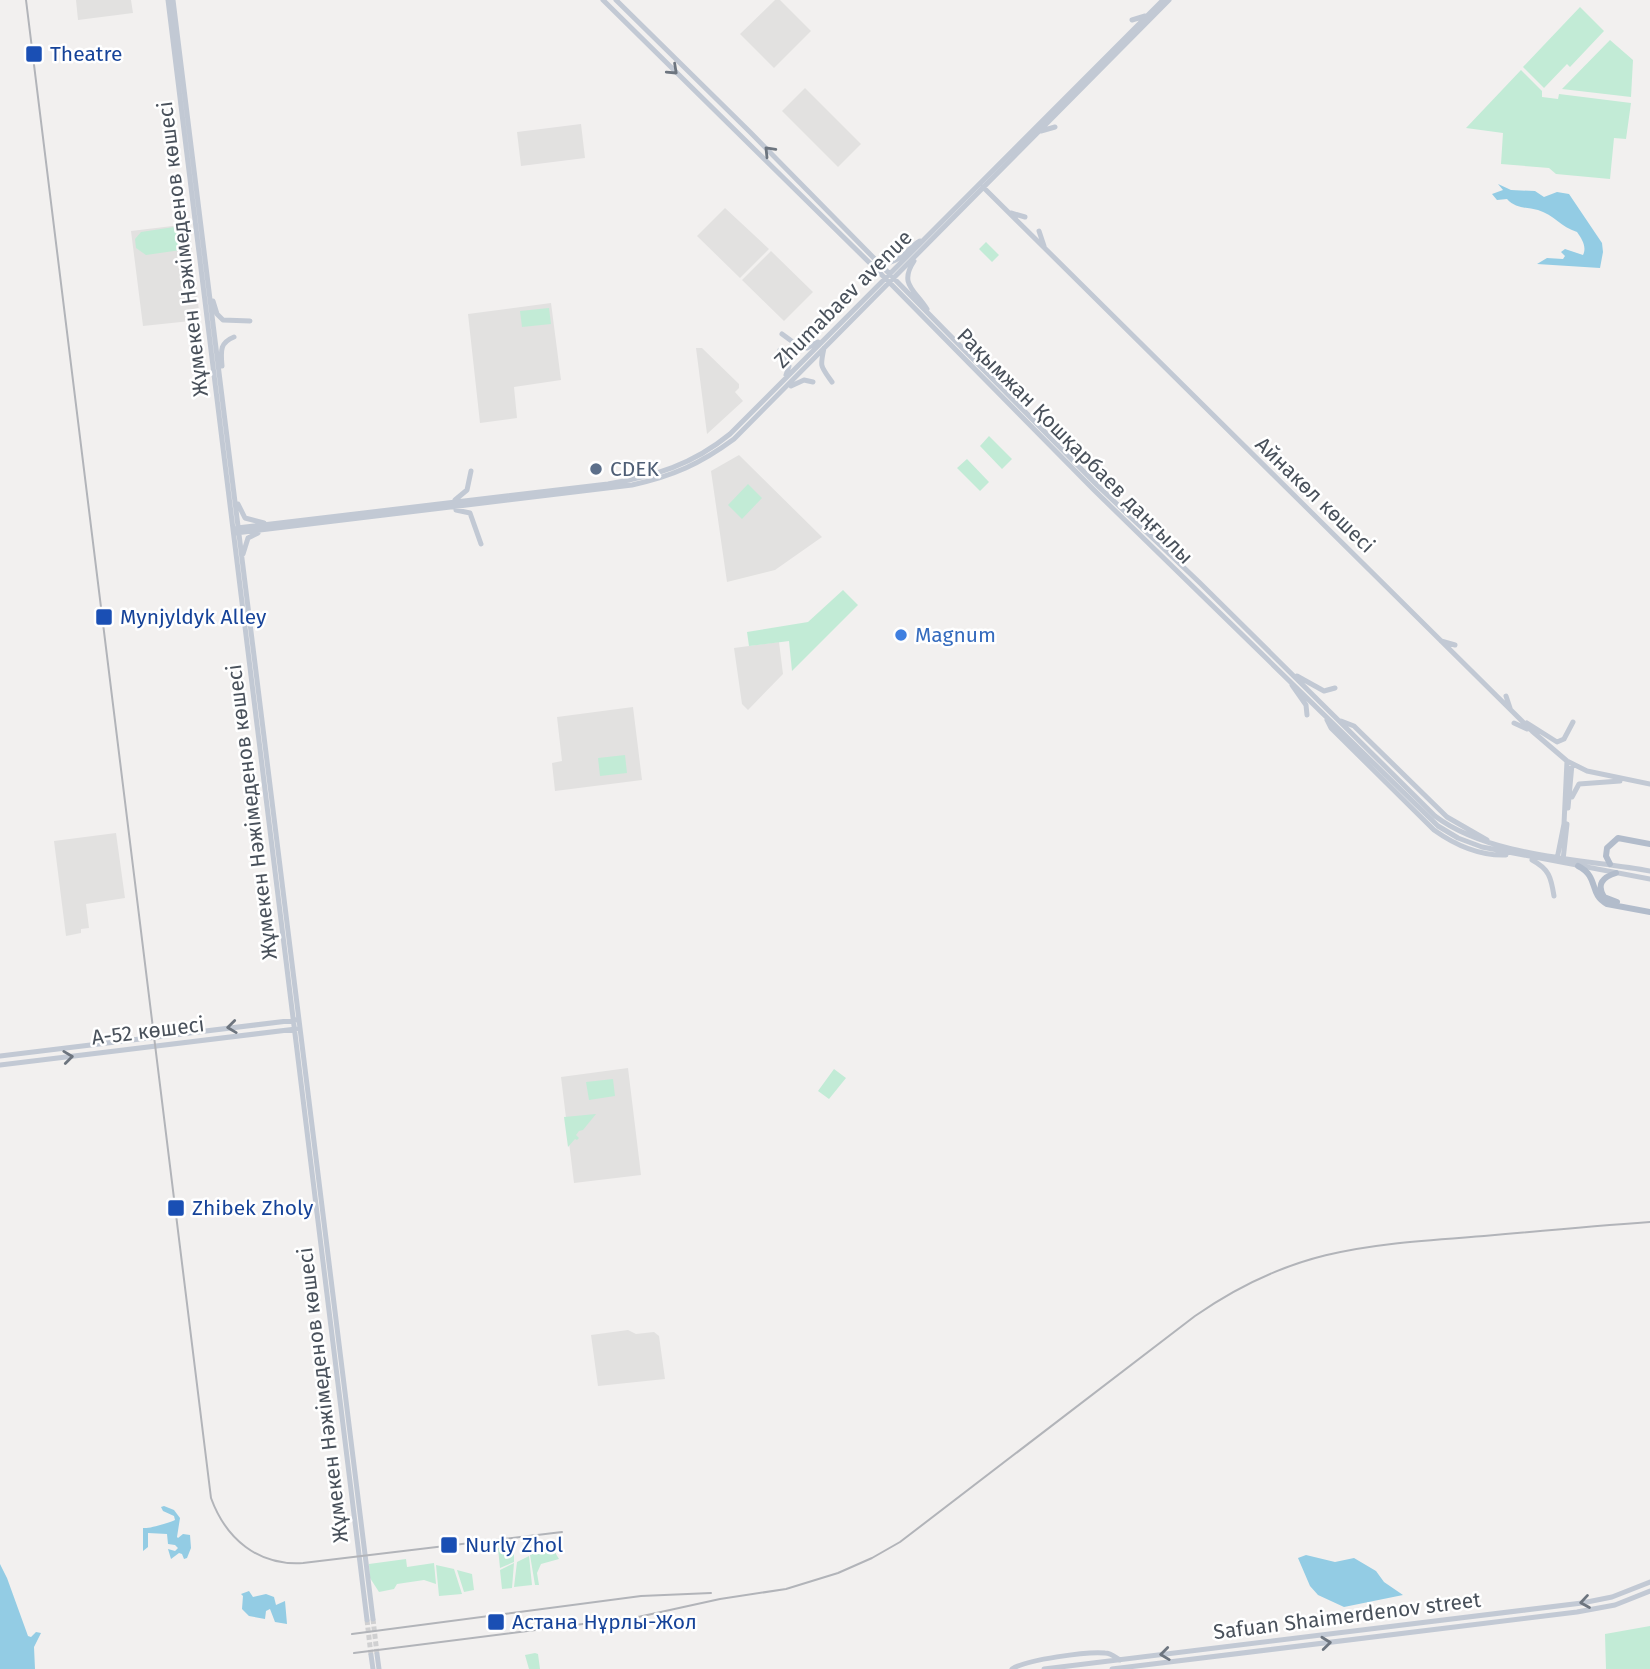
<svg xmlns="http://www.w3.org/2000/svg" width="1650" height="1669" viewBox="0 0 1650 1669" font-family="'Fira Sans',sans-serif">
<rect width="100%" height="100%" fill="#f2f0ef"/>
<!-- education -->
<path fill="#e2e1e0" d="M76,0H131L133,13L78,20Z
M775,0H780L811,31L774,68L740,34Z
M805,88L861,144L838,167L782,111Z
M581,124L585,158L521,166L517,132Z
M725,208L769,249L740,278L697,236Z
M189,224L200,320L143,326L131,231Z
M771,251L813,292L784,321L742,280Z
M551,303L561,380L514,387L517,418L480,423L468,314Z
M696,348H702L739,384V388L735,392L743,401L707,434Z
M739,455L822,537L775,570L727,582L711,471Z
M779,642L783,674L748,710L742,704L734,648Z
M633,707L642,780L555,791L552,763L562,761L557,717Z
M116,833L125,898L86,904L89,928L81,929V933L66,936L54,841Z
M628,1068L641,1175L574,1183L561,1077Z
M628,1330L636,1334L654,1332L659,1336L665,1379L598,1386L591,1335Z"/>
<!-- green -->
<path fill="#c2ebd6" d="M1580,7L1604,31L1570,67L1567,64L1544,88L1523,67Z
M1610,40L1633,60L1631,97L1562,89Z
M1521,70L1542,91V97L1558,99L1559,94L1631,103L1626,139L1614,138L1610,179L1556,174L1549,168L1501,164L1503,133L1466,128Z
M174,227C188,228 192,241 181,250L146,255L136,248L135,239L141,232Z
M986,242L999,255L992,262L979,249Z
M549,308L551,324L522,327L520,311Z
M989,436L1012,459L1002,469L980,446Z
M967,459L989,482L980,491L957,468Z
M748,484L762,498L742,519L728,505Z
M843,590L858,605L792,671L789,641L749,646L747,632L808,622Z
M625,755L627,773L600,776L598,758Z
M834,1069L846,1078L829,1099L818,1091Z
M613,1079L615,1096L589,1100L586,1082Z
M596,1114L583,1130L579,1131L576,1135L579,1138L577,1140L575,1139L568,1147L564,1117Z
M556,1542V1554L559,1559L541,1564L537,1573L539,1585H535L530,1555Z
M514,1546V1562L500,1568L498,1548Z
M529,1556L532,1585L514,1587L517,1562Z
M406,1559L407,1567L434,1563L436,1584L424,1580L397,1584L394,1589L379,1592L370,1578L369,1564Z
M514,1563L512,1588L502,1589L500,1570Z
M436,1565L454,1569L462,1594L439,1596Z
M457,1570L472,1574L474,1590L464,1592Z
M1650,1626V1669H1606L1605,1634Z
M535,1653L538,1654L540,1669H529L525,1655Z"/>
<!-- water -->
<path fill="#93cce4" d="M1498,184L1511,190L1535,191L1544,197L1557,192L1569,194L1602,243L1603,252L1600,268L1537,264L1547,258L1563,259L1565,256L1561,252L1565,249L1583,255C1587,247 1582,239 1577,232C1561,227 1554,215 1538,210C1527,207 1516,209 1507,199L1497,200L1492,194L1503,190Z
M164,1506L174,1510L180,1518L177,1537L178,1538L183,1534L190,1535L191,1548L187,1558L184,1559L182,1554L179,1553L171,1559L168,1549L175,1551L178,1548L175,1545L168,1544L167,1534L148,1533V1547L143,1551V1528C149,1529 168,1523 175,1520L174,1516L163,1511L161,1507Z
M1306,1555L1335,1562L1354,1558L1376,1571L1384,1582L1403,1595L1344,1607L1318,1595L1310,1586L1298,1558Z
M0,1564L7,1578L28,1636L31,1637L36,1632L41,1633L34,1647L35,1669H0Z
M249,1591L253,1597L266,1594L274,1597L276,1605L285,1601L287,1624L275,1622L270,1609L266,1611L265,1619L249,1616L242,1609L243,1596L241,1594Z"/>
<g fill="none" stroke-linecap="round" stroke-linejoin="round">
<!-- secondary-tunnel -->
<path stroke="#d0d0d1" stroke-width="5" stroke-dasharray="5 2.5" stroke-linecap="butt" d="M373,1619L377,1654
M367,1620L371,1655"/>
<!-- secondary -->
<path stroke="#c2c9d4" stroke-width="5" d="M168,0L367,1620
M173,0L373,1619
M603,0L885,278L1094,490L1438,826L1458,838L1482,847L1650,879
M616,0L750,132L1098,486L1199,582L1435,816C1489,857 1583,859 1650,871
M1132,20L1145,16
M1041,131L1055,127
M983,187L1532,731L1567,761L1587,771L1650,784
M1011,213L1025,217
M1039,231L1044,246
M879,261C896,268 906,249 920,241
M914,261C899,284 914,289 927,309
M213,301L217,314L223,320L250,321
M782,334L797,345L807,348L818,342
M824,348C820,367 820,365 832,382
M780,350L789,366L786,375
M222,366C221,352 219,343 234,337
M791,386L804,380L813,382
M455,500L467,490L471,471
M238,504L245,518L264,523
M456,510L470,513L481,544
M237,528L608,484C655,476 692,465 730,434L1163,0
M236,533L632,485C673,476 700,464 734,439L1169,0
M243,554L248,538L258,533
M1441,641L1455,645
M1297,676L1324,691L1335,688
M1292,685L1306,705L1307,715
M1506,696L1510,708
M1327,720L1331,728L1434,830C1455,845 1479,856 1506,855
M1341,721L1354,726L1447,817L1487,840
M1514,723L1527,729
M1527,723L1557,742L1564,739L1573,722
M1572,797L1579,784L1620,781
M1568,808L1572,764
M1557,859L1564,824L1567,761
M1532,860C1549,869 1551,877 1554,896
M1563,860L1567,824
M0,1056L296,1020
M0,1065L296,1029
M377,1654L379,1669
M371,1655L373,1669
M1012,1669C1025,1660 1088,1651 1105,1653C1111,1653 1115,1657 1120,1660
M1044,1669L1582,1603L1612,1597L1650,1582
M1112,1669L1577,1612L1615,1605L1650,1591"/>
<!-- primary -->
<path stroke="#b2bccb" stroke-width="6" d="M1610,864L1606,856L1607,848L1618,838L1650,844
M1578,866C1600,877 1588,894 1607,904L1650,912
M1616,873C1603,877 1596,884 1604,897L1617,902"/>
<!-- tram -->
<path stroke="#b2b4b9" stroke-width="2" d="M26,0L211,1498C226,1539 258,1566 303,1563L562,1532"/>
<!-- rail -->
<path stroke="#b2b4b9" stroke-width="2" d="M352,1634L641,1596L711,1593
M354,1653L638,1617L720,1599L786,1589L838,1573L872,1558L900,1542L1195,1316C1294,1247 1368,1245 1484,1236C1539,1231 1595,1226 1650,1222"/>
</g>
<!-- one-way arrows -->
<defs><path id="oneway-chevron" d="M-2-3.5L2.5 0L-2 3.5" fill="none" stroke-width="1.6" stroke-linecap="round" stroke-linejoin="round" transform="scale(1.75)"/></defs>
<g stroke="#6d757f">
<use href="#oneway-chevron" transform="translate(673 70) rotate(43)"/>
<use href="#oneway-chevron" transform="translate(769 151) rotate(-134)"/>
<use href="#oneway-chevron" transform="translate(232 1027) rotate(173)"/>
<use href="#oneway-chevron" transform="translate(68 1057) rotate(-7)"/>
<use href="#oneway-chevron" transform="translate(1585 1602) rotate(171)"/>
<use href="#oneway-chevron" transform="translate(1326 1643) rotate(-6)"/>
<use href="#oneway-chevron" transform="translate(1165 1654) rotate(173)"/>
</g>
<!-- markers -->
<g fill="#1a4fb4" stroke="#fff" stroke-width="2.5">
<rect x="25" y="45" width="18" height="18" rx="3.5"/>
<rect x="95" y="608" width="18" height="18" rx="3.5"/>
<rect x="167" y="1199" width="18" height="18" rx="3.5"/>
<rect x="440" y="1536" width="18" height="18" rx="3.5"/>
<rect x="487" y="1613" width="18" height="18" rx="3.5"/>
</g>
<circle fill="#5c6f8a" stroke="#fff" stroke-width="2.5" cx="596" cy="469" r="7"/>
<circle fill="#3f7fe0" stroke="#fff" stroke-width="2.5" cx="901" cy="635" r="7"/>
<g text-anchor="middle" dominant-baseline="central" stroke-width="5" stroke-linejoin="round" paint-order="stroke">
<!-- transit labels -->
<g font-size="21" fill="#164399" stroke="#fff" text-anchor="start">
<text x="50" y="54">Theatre</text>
<text x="120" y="617">Mynjyldyk Alley</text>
<text x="192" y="1208">Zhibek Zholy</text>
<text x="465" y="1545">Nurly Zhol</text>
<text x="512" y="1622">Астана Нұрлы-Жол</text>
</g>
<!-- street labels -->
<g font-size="21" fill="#49515b" stroke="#fff">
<text transform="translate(183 249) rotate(-97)">Жұмекен Нәжімеденов көшесі</text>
<text transform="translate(843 299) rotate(-45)">Zhumabaev avenue</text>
<text transform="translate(1075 446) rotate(45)">Рақымжан Қошқарбаев даңғылы</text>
<text transform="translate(1315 495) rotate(44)">Айнакөл көшесі</text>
<text transform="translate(252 812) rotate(-97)">Жұмекен Нәжімеденов көшесі</text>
<text transform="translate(148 1031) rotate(-7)">А-52 көшесі</text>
<text transform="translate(323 1395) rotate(-97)">Жұмекен Нәжімеденов көшесі</text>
<text transform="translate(1347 1616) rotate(-7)">Safuan Shaimerdenov street</text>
</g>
<!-- service labels -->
<g font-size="21" fill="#4e5e75" stroke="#fff" text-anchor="start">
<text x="610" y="469">CDEK</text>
</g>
<!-- shop labels -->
<g font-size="21" fill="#366cbe" stroke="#fff" text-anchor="start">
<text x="915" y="635">Magnum</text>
</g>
</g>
</svg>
